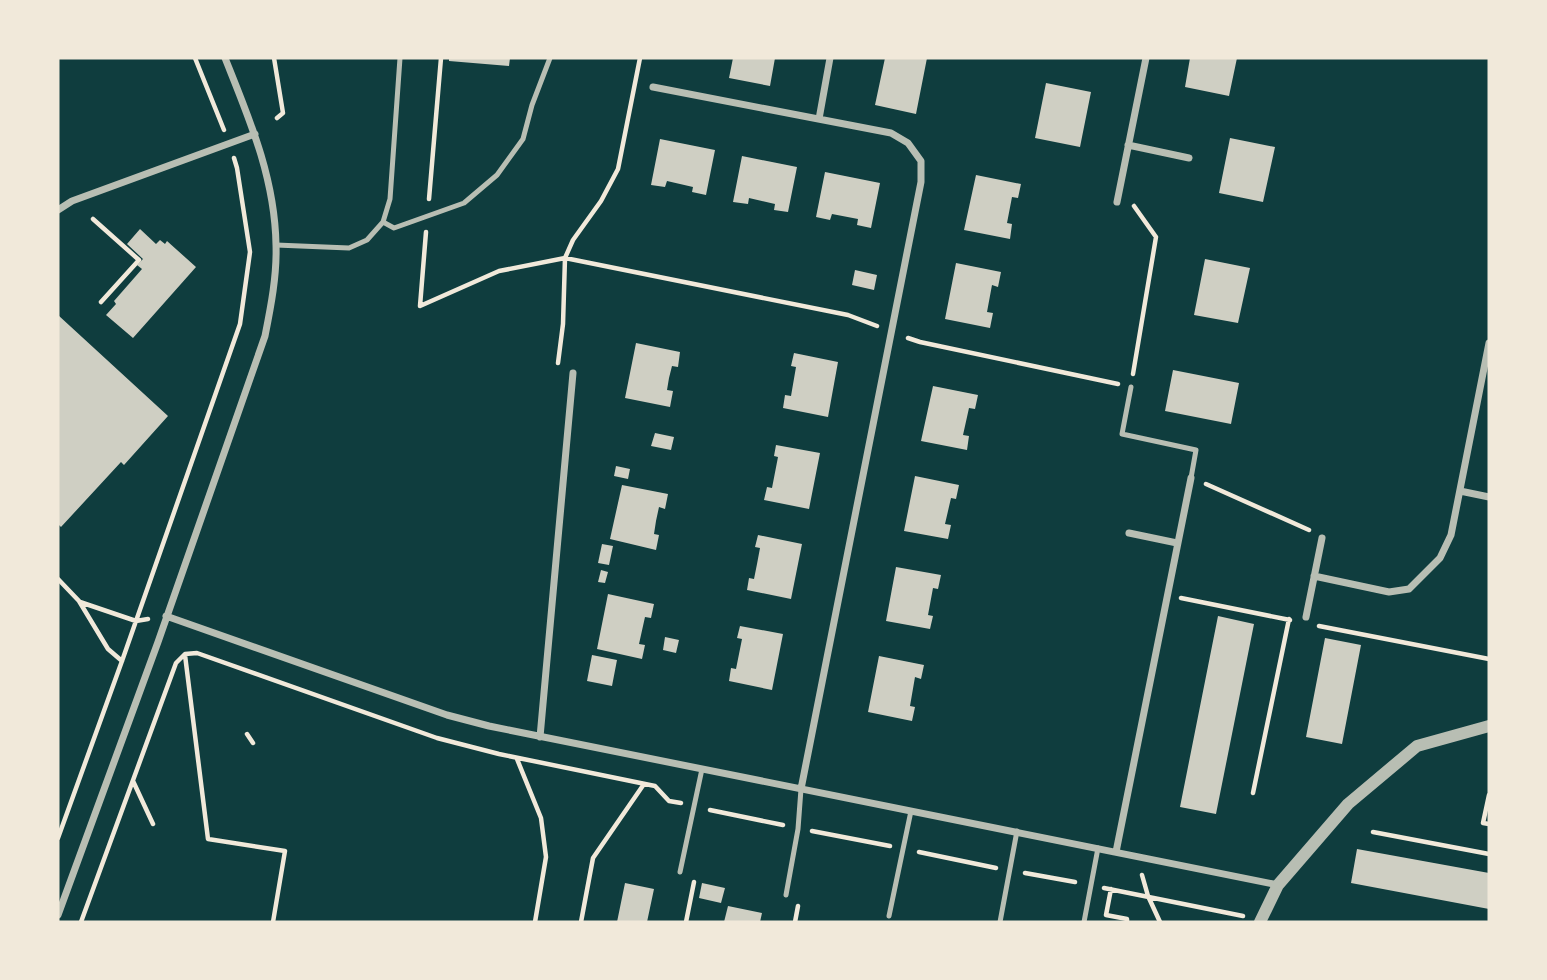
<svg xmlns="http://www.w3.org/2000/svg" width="1547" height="980" viewBox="0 0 1547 980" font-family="Bitter,serif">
<rect width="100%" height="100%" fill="#0f3d3e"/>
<!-- building -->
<path fill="#cfcfc3" d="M449,58H510L509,66L449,61Z
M733,58H775L770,86L729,78Z
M885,58H927L916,114L875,105Z
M1190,58H1237L1229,96L1185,87Z
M1046,83L1091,92L1080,147L1035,138Z
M1230,138L1275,147L1263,202L1219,193Z
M660,139L715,150L706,195L692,192L693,187L667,181L665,187L651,185Z
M742,156L797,167L788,212L774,210L775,204L749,198L748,204L733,202Z
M825,172L880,183L871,228L857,225L858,219L832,214L830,220L816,217Z
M976,175L1021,184L1018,198L1012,197L1007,223L1012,224L1010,239L964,230Z
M140,229L156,244L160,240L165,244L167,241L196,267L133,338L106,315L116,304L114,301L142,269L137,265L143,259L127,244Z
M1205,259L1250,268L1238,323L1194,315Z
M956,263L1001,272L998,287L992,285L987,312L993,313L990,328L945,319Z
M855,270L877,275L874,290L852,285Z
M58,315L168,416L124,465L121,462L61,527L58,524Z
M636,343L680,352L678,367L672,366L669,378L667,390L673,391L670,407L625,398Z
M794,353L838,362L828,417L783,408L785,395L791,396L796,367L791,366Z
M1173,370L1239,383L1231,424L1165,411Z
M933,386L978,395L975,409L969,408L963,435L969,436L967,450L921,441Z
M655,433L674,437L671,450L651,446Z
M776,445L820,453L809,509L764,500L767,487L772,488L778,457L774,456Z
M616,466L630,469L628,479L614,476Z
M915,476L959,485L956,499L951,498L945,524L951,525L948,539L904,531Z
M622,485L668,494L665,509L659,507L656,521L654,534L659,535L656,550L610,539Z
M758,535L802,544L791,599L747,590L749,578L754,579L757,564L760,548L755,547Z
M602,544L613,546L609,565L598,563Z
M896,567L941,575L938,589L933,588L928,615L933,616L930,629L886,621Z
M601,570L608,572L605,583L598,582Z
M608,594L654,604L651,618L645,617L639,644L645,645L642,659L597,649Z
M1218,616L1254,624L1216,814L1180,807Z
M740,626L783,634L772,690L729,681L731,668L736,669L742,639L737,638Z
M665,637L679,640L676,653L663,650Z
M1325,638L1361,645L1342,744L1306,737Z
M592,655L617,660L612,686L587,681Z
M879,656L924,665L921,679L915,677L910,706L915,707L912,721L868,712Z
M1357,849L1489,873V909L1351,883Z
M625,883L654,889L647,922H617Z
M702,883L725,888L721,903L699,898Z
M728,906L762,913L760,922H724Z"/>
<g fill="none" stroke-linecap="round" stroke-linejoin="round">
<!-- path -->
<path stroke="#f1e9da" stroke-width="4.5" d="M195,58L224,130
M274,58L283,113L277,118
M429,199L441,58
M93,219L139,260L101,302
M426,232L420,306L499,271L565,258L848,315L877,326
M908,338L920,342L1118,384
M558,363L563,324L565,258L573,240L601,201L618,169L640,58
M1133,374L1156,237L1134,206
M1206,484L1309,530
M58,579L79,601L108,649L122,661
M1181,598L1290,620
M80,602L136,621L148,619
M1319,626L1489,659
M185,655L208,839L285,851L273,922
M247,734L253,743
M517,759L541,818L546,857L535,922
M133,781L153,824
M1253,793L1289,619
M1489,795L1483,823L1489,824
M710,810L783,825
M812,831L890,846
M1373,832L1489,854
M58,838L122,661L240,324L250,252L237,168L234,158
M919,852L996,868
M1025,873L1075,882
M1142,875L1148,896L1160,922
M1104,888L1243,916
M1111,889L1106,915L1127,919V922
M81,922L176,663L185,654L197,653L437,738L499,754L655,786L669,801L681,803
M581,922L593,858L644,784
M686,922L694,882
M795,922L798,906"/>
<!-- service -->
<path stroke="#b8beb3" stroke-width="5" d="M383,222L394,228L464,203L497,175L523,139L532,105L550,58
M276,245L349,248L367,240L383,222L390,199L400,58
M1131,387L1122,434L1196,450L1191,478
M680,872L702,769
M786,895L798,829L801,789
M889,916L911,811
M1000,922L1017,831
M1084,922L1098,848"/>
<!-- minor -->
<path stroke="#b8beb3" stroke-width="7" d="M653,87L891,133L908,143L921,161V182L801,789
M819,119L830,58
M1128,145L1189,158
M1117,202L1146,58
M58,210L72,201L255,134
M1460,491L1489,497
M1129,533L1177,543
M1314,576L1389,592L1409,589L1440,558L1451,535L1489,343
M166,616L447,715L489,726L1278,885
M1306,617L1322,538
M540,737L573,373
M1116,852L1191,478
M58,915L158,642L265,336C271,306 277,275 276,245C275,178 249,118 225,58"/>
<!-- tertiary -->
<path stroke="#b8beb3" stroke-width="12" d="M1260,922L1278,885L1348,804L1417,746L1489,726"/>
</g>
<!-- border -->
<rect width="1547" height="980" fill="none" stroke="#f1e9da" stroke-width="119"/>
</svg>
